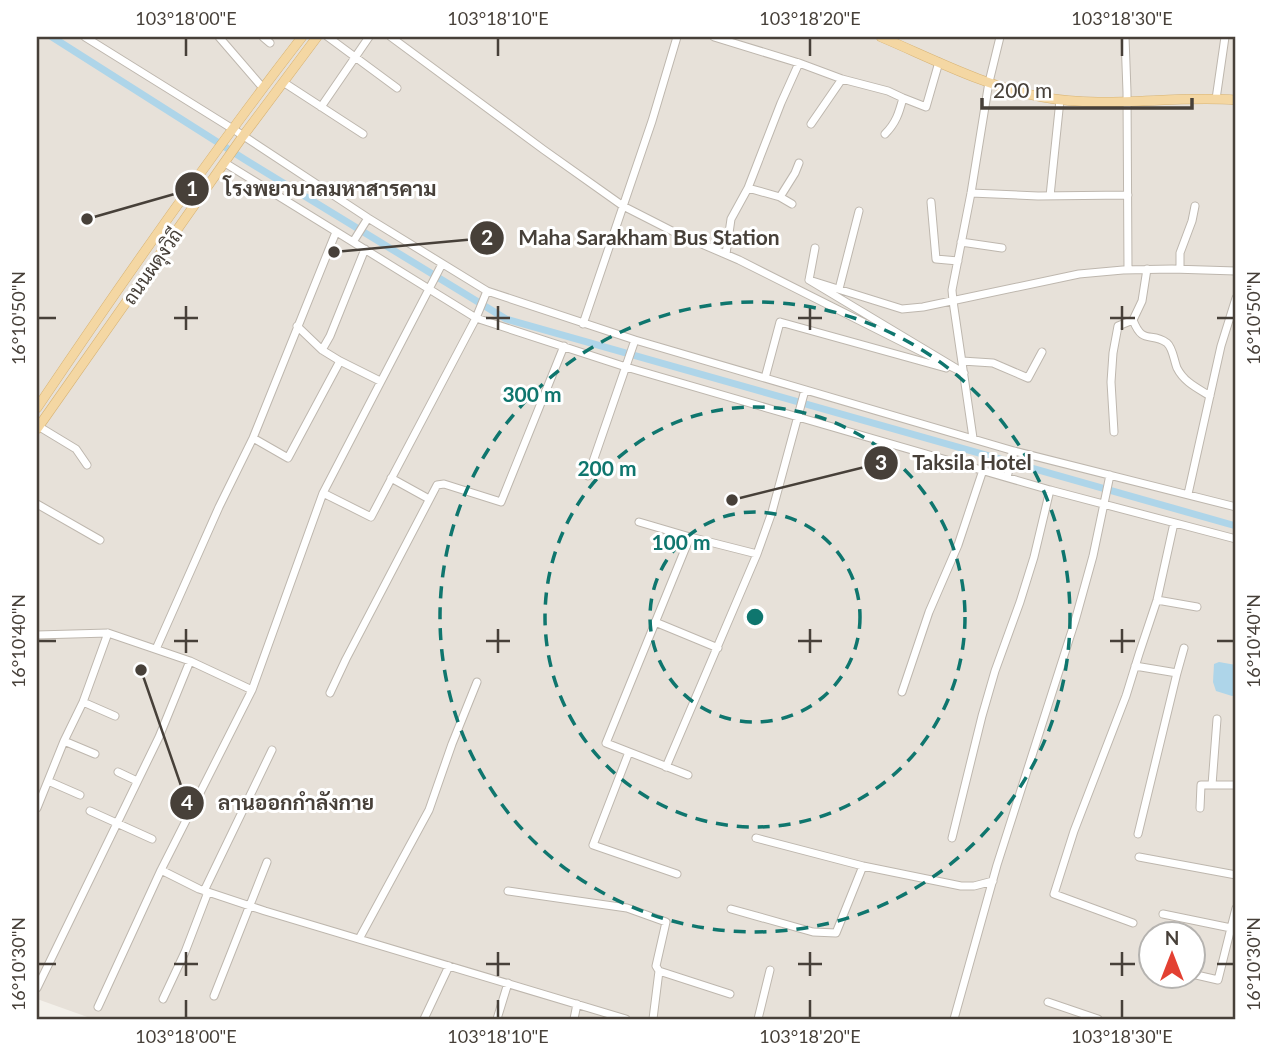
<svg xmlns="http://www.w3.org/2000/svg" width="1273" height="1056" viewBox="0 0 1273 1056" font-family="Lato,Sarabun,sans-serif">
<rect width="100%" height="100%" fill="#f3f0ea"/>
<!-- residential -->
<path fill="#e7e1d9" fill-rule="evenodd" d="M37,37H1236V1019H93L37,999ZM1150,934H1192V976H1150Z"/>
<!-- water -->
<path fill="#aed5e9" d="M1219,662L1236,665V695L1232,696L1216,691L1213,682L1214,664Z"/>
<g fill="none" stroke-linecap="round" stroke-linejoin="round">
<!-- canal -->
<path stroke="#aed5e9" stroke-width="7" d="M52,37L244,159L506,319L1236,526"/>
<!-- minor casing -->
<g stroke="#beb7ae" stroke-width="9">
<path id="minor" d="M85,37L236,131L368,218L487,291L635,340L1014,451L1236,507
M219,37L263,88
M263,37L270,43
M328,37L397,88
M391,37L544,150L623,206L676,233L739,260L964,373L809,280L902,309L923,307L1079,274L1123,270L1172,269L1236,271
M714,37L799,63L842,79L888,91L903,98L926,107L939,62
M1125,37L1127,92L1128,270
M283,82L363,134
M1216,99L1225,37
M321,107L369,37
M811,124L842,79
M885,134C896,123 899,113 903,98
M225,163L476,318L626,367L798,417L1050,490L1236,539
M748,188L780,197L792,204
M971,193L1038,196L1128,195
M1050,196L1060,100
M780,197L795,173L799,163
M931,202L936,259L958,261
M353,242L368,218
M961,242L1002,248
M726,254L731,219L748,188L781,103L799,63
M1180,269V253L1192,221L1195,206
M809,280L815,248
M839,289L859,211
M1133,320C1143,346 1151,331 1167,343C1173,348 1174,361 1177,368C1184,382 1197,388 1210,396
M583,324L652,121L677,37
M297,326L322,350L330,336L365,249
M322,350L340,361L380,381
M962,361L993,363L1028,378L1042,352
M765,378L780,322L946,368
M38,426L76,449L87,465
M1114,432L1111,382L1113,353L1118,326L1133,320L1142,301L1147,269
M253,438L288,458L340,361
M973,438L953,301L952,290L971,193L989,82L1000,37
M588,476L635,340
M1007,477L1014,451
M391,478L429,499
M323,493L371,517L476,318L487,291
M1188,494L1221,346L1236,298
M37,504L100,540
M639,522L690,537L757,554
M1157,600L1197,607
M655,622L718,648
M37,635L108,633L190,661L252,690
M156,649L219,507L253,438L336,232
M1135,666L1177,673L1138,834
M1177,673L1184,648
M902,692L929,612L958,545L983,470
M330,693L346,659L437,485L444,484L501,502L564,346
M83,702L115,716
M64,741L95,754
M629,752L593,845L677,874
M666,767L757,554L772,512L805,390
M118,772L137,781
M688,775L606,743L690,537
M48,781L80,795
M1212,785L1217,719
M37,808L64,741L83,702L108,633
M1200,808L1201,785H1236
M90,811L152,839
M756,838L863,866L961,886H974L993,881
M952,838L982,716L995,671L1020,602L1034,557L1050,490
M1139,857L1236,875
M161,870L199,889L265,911L626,1019
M204,891L272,750
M508,891L627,908L666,922L656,966L659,971L653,1019
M731,909L813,932L836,933L863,866
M1163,914L1231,928
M1133,923L1054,894L1074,831L1126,696L1139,654L1157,600L1174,523
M359,939L429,810L452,744L477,682
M659,971L730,994
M1192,974L1218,980L1236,908
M37,988L159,737L190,661
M214,996L267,862
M163,999L185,952L208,892
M1048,1002L1098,1019
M98,1007L161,870L252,690L323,493L442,264
M424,1019L449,966
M497,1019L508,983
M574,1019L577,1004
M758,1019L770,970
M954,1019L997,865L1075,621L1093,556L1110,475"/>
</g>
<!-- major casing -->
<g stroke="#d7b374" stroke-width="10">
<path id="major" d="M881,37C933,59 986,87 1042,97C1106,109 1172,95 1236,100
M37,408C122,282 209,157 302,37
M37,429L243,136L317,37"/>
</g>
<!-- minor -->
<use href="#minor" stroke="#fff" stroke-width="7"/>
<!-- major -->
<use href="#major" stroke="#f4d7a3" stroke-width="9"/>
</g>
<!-- ticks -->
<path fill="none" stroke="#474039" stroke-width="2.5" d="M186,38V56M498,38V56M810,38V56M1122,38V56M186,306V330M498,306V330M810,306V330M1122,306V330M38,318H56M174,318H198M486,318H510M798,318H822M1110,318H1135M1217,318H1234M186,629V653M498,629V653M810,629V653M1122,629V653M38,641H56M174,641H198M486,641H510M798,641H822M1110,641H1135M1217,641H1234M186,952V976M498,952V976M810,952V976M1122,952V976M38,964H56M174,964H198M486,964H510M798,964H822M1110,964H1135M1217,964H1234M186,1000V1018M498,1000V1018M810,1000V1018M1122,1000V1018"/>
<!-- distance rings -->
<g fill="none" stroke="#0f766e" stroke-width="3.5" stroke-dasharray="12 9">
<circle cx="755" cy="617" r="105"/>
<circle cx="755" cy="617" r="210"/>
<circle cx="755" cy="617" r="315"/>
</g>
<g text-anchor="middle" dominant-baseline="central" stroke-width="6" stroke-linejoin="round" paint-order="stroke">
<!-- street labels -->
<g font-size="19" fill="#474039" stroke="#fff">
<text transform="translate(152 266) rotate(-55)">ถนนผดุงวิถี</text>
</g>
</g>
<circle cx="755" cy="617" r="10" fill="#0f766e" stroke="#fff" stroke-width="3.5"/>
<g font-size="21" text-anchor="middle" font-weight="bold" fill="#0f766e" stroke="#fff" stroke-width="6" stroke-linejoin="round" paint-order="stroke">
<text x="532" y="402">300 m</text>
<text x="607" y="476">200 m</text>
<text x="681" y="550">100 m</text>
</g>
<!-- callouts -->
<path fill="none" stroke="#474039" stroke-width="2.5" d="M87 219L192 189M334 252L487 238M732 500L881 463M141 670L187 803"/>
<g fill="#474039" stroke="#fff" stroke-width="2.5">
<circle cx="87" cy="219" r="7"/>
<circle cx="334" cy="252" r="7"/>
<circle cx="732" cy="500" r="7"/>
<circle cx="141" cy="670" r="7"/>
<circle cx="192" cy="189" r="18"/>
<circle cx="487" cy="238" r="18"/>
<circle cx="881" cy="463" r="18"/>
<circle cx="187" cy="803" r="18"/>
</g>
<g font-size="21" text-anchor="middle" font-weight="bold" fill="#fff">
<text x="192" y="196">1</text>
<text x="487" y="245">2</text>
<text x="881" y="470">3</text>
<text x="187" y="810">4</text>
</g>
<g font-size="21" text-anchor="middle" font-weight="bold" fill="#474039" stroke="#fff" stroke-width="6" stroke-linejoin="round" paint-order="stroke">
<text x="330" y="196">โรงพยาบาลมหาสารคาม</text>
<text x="649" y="245">Maha Sarakham Bus Station</text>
<text x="972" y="470">Taksila Hotel</text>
<text x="296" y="810">ลานออกกำลังกาย</text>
</g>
<!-- border -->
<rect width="1273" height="1056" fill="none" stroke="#ffffff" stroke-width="77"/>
<!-- north arrow -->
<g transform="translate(1172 955)"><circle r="33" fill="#ffffff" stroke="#b5b3b0" stroke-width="2"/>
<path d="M0-5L12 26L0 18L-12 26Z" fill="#e34032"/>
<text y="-10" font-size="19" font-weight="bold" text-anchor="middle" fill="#474039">N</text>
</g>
<!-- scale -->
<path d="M982 98v10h210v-10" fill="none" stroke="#474039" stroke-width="3.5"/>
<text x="993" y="98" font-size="21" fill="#474039" stroke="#ffffff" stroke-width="5" paint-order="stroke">200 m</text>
<rect x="38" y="38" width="1196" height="980" fill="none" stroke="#474039" stroke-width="2.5"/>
<g font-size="18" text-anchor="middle" fill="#474039">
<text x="186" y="25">103°18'00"E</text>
<text x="498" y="25">103°18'10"E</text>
<text x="810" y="25">103°18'20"E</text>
<text x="1122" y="25">103°18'30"E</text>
<text transform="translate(19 318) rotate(-90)" y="6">16°10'50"N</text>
<text transform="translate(1254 318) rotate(-90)" y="6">16°10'50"N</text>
<text transform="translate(19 641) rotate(-90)" y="6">16°10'40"N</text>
<text transform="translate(1254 641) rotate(-90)" y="6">16°10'40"N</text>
<text transform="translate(19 964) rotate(-90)" y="6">16°10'30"N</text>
<text transform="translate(1254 964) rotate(-90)" y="6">16°10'30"N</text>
<text x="186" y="1043">103°18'00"E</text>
<text x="498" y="1043">103°18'10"E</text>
<text x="810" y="1043">103°18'20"E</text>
<text x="1122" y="1043">103°18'30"E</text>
</g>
</svg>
